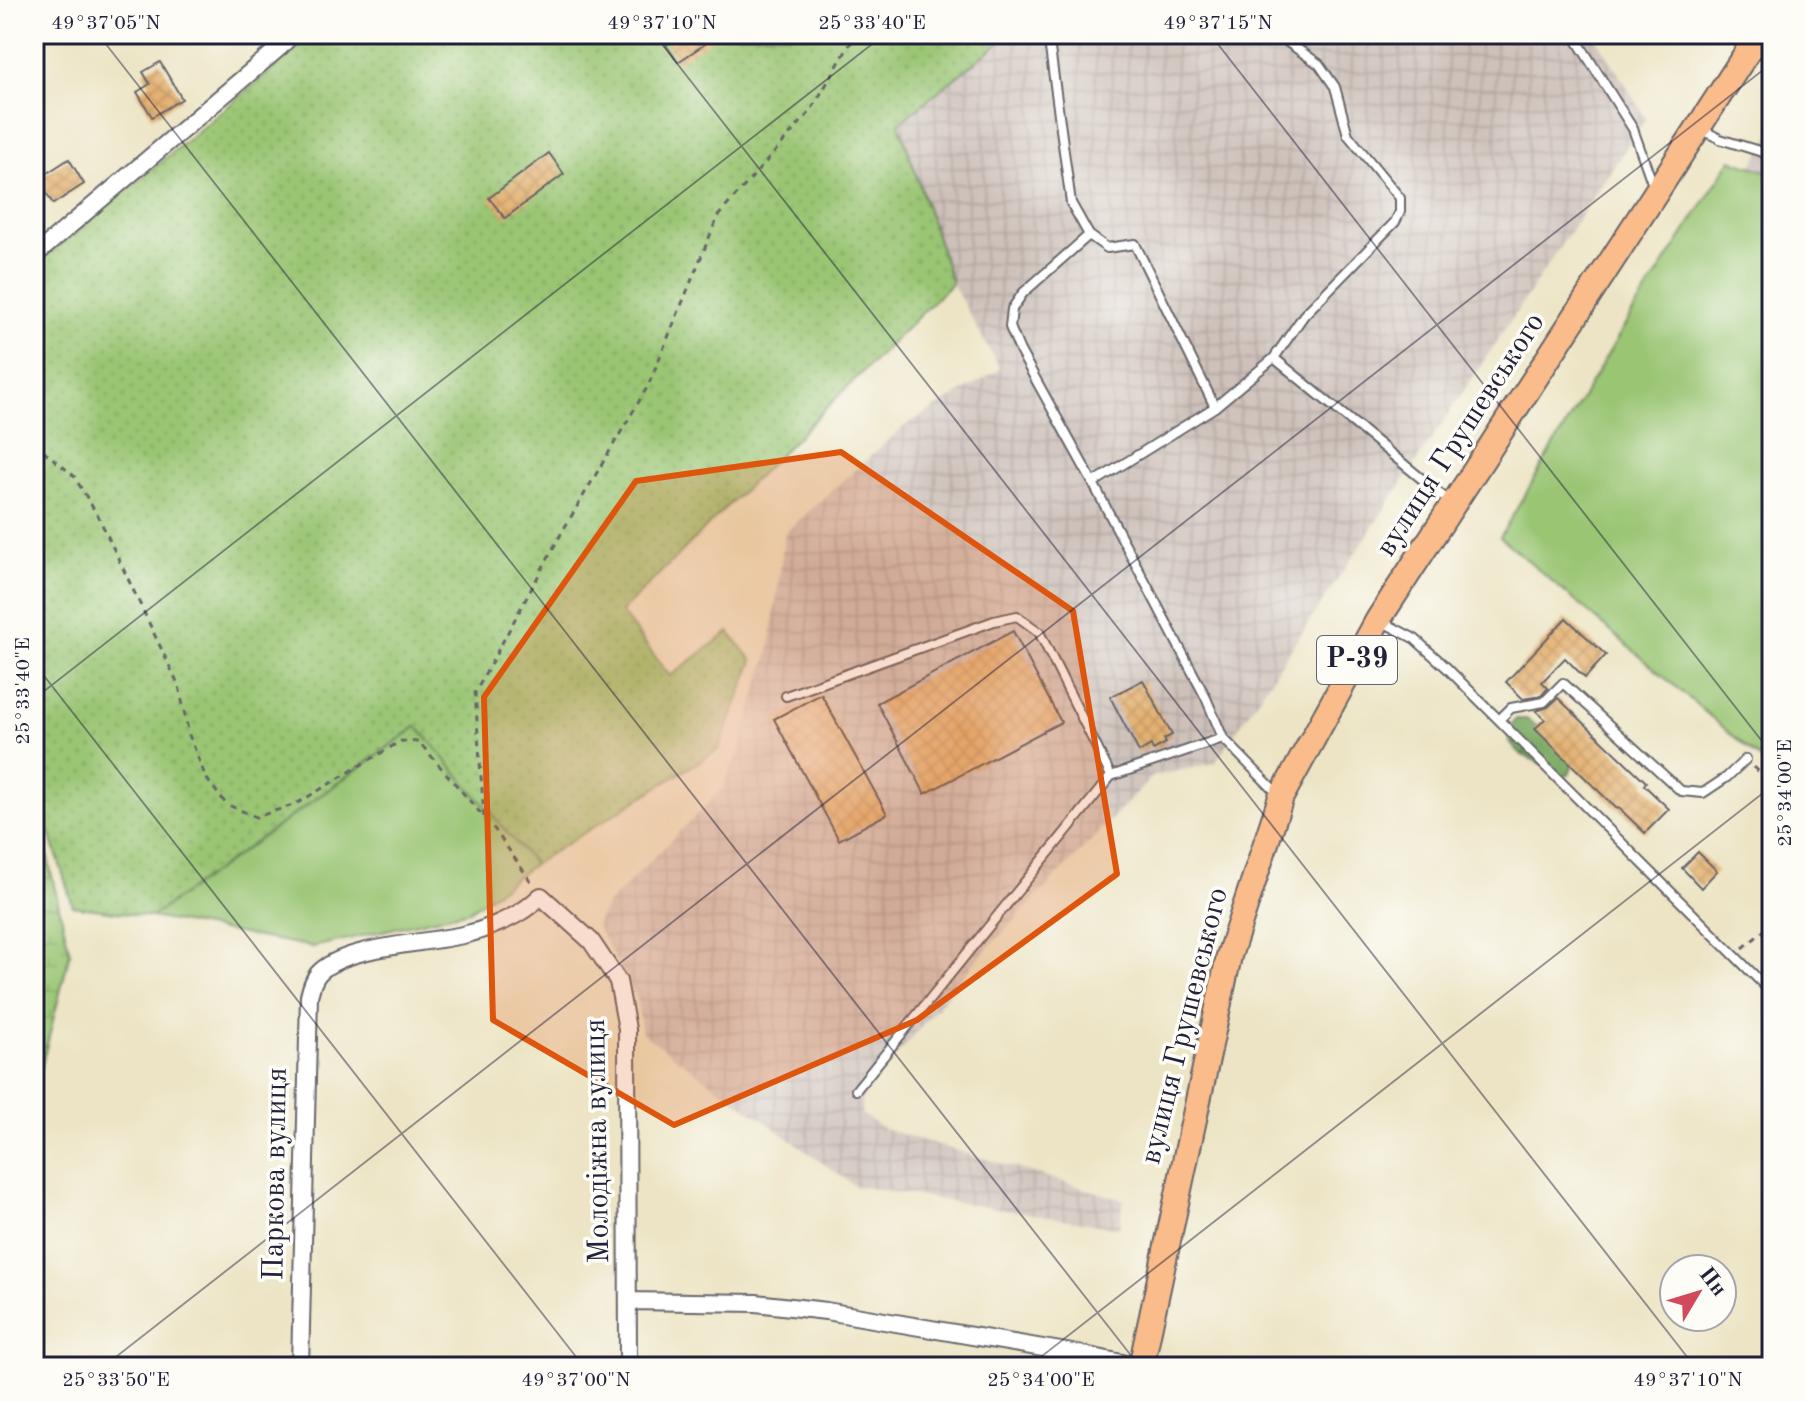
<svg xmlns="http://www.w3.org/2000/svg" width="1806" height="1401" viewBox="0 0 1806 1401" font-family="'Old Standard TT',serif">
<defs>
<pattern id="industrial-grid" width="8" height="8" patternUnits="userSpaceOnUse" patternTransform="scale(2)"><rect width="8" height="8" fill="#cec1ba"/><path d="M0 4h8M4 0v8" fill="none" stroke="#b1a6a1"/></pattern>
<pattern id="forest-firs" width="22" height="20" patternUnits="userSpaceOnUse" patternTransform="scale(2)"><rect width="22" height="20" fill="#7baa65"/><path d="M5 1l3.5 6h-7zM16 11l3.5 6h-7z" fill="#648a54"/></pattern>
<pattern id="wetland-marsh" width="20" height="14" patternUnits="userSpaceOnUse" patternTransform="scale(2)"><rect width="20" height="14" fill="#9ac573"/><path d="M1 5h8M5 5V1M11 12h8M15 12V8" fill="none" stroke="#84a964"/></pattern>
<pattern id="park-dots" width="8" height="8" patternUnits="userSpaceOnUse" patternTransform="scale(2)"><rect width="8" height="8" fill="#9ac573"/><path d="M2 2h.1M6 6h.1" fill="none" stroke="#84a964" stroke-width="1.8" stroke-linecap="round"/></pattern>
<pattern id="building-cross-hatch" width="8" height="8" patternUnits="userSpaceOnUse" patternTransform="scale(2)"><rect width="8" height="8" fill="#e4b171"/><path d="M0 0l8 8M0 8l8-8" fill="none" stroke="#c39863"/></pattern>
</defs>
<rect width="100%" height="100%" fill="#fdfcf7"/>
<filter id="ink" filterUnits="userSpaceOnUse"><feTurbulence type="fractalNoise" baseFrequency=".0125" numOctaves="2"/><feDisplacementMap in="SourceGraphic" scale="16" xChannelSelector="R" yChannelSelector="G"/><feConvolveMatrix kernelMatrix="1 2 1 2 8 2 1 2 1" color-interpolation-filters="sRGB"/></filter>
<filter id="wash" filterUnits="userSpaceOnUse"><feTurbulence type="fractalNoise" baseFrequency=".006" numOctaves="4" result="noise"/><feDisplacementMap in="SourceGraphic" scale="32" xChannelSelector="R" yChannelSelector="G"/><feGaussianBlur stdDeviation="1.8" result="paint"/><feColorMatrix in="noise" values="0 0 0 0 0 0 0 0 0 0 0 0 0 0 0 0 0 1.4 0 .05"/><feComposite in="paint" operator="in"/></filter>
<g filter="url(#wash)">
<rect width="100%" height="100%" fill="#ece4c4"/>
<!-- industrial -->
<path fill="url(#industrial-grid)" d="M1010,34H1594L1646,118L1215,763L1153,776L983,953L862,1097L861,1114L884,1129L1124,1200L1119,1228L855,1186L642,1033L636,996L596,925L606,906L722,789L738,753L770,648L785,533L903,427L1000,369L952,283L899,123Z
M1772,133V173L1751,167Z"/>
<!-- green -->
<path fill="#9ac573" stroke="#5e7457" stroke-width="2" d="M1731,160L1772,173V769L1500,537L1628,320Z
M418,726L534,864L469,911L313,947L151,917Z"/>
<!-- forest -->
<path fill="url(#forest-firs)" stroke="#4e6650" stroke-width="2" d="M1516,719H1526L1565,744L1574,761L1569,775L1559,776L1554,769L1522,755L1509,741V728Z"/>
<!-- wetland -->
<path fill="url(#wetland-marsh)" stroke="#5e7457" stroke-width="2" d="M34,799L70,953L34,1096Z"/>
<!-- park -->
<path fill="url(#park-dots)" stroke="#5e7457" stroke-width="2" d="M315,34H1010L899,123L952,283L621,612L670,676L729,632L753,661L719,749L534,864L417,726L151,917L73,906L34,782V267Z"/>
<g id="blocks">
<!-- building -->
<path fill="url(#building-cross-hatch)" d="M665,34H720L678,62L666,45L671,42Z
M160,62L182,99L152,117L137,92L150,84L143,72Z
M549,153L564,174L505,218L489,198Z
M69,159L84,184L53,204L38,179Z
M1566,618L1606,655L1585,678L1565,658L1542,682L1548,688L1541,696L1523,699L1506,682Z
M1013,631L1061,722L925,794L877,703Z
M1143,680L1172,735L1164,739L1166,743L1153,750L1151,745L1139,752L1110,697Z
M821,694L887,814L839,840L774,719Z
M1558,698L1646,782L1644,785L1669,809L1645,833L1619,808L1617,809L1535,729L1545,719L1536,711L1548,707Z
M1698,852L1717,871L1701,888L1682,868Z"/>
</g>
</g>
<g filter="url(#ink)">
<use href="#blocks" fill-opacity="0" stroke="#69666b" stroke-width="2"/>
<g fill="none" stroke-linecap="round" stroke-linejoin="round">
<!-- lane casing -->
<g stroke="#69666b" stroke-width="12">
<path id="lane" d="M1048,34L1071,203L1089,235L1107,248L1135,244L1215,407
M1573,34L1633,129L1654,188
M1699,128L1720,139L1772,155
M1089,235L1023,293L1012,309L1010,327L1020,351L1093,483L1206,698L1223,738L1278,794
M1274,358L1450,502
M1093,483L1215,407L1274,358L1304,315L1395,222L1400,212V198L1348,135L1335,87L1319,64L1276,34
M1379,620L1415,639L1447,668L1772,993
M786,696L994,621L1017,616L1039,632L1111,776L1223,738
M1499,720L1511,708L1544,702L1563,683L1681,791L1703,793L1727,777L1746,759
M856,1090L1111,776"/>
</g>
<!-- street casing -->
<g stroke="#69666b" stroke-width="20">
<path id="street" d="M34,256L280,47L292,34
M629,1301L756,1303L826,1311L1084,1355L1141,1367
M300,1367L309,996C311,988 313,980 318,974C344,944 434,944 471,933C486,929 510,919 522,911C529,907 535,901 541,896L591,941L618,981L627,1029L628,1367"/>
</g>
<!-- primary casing -->
<g stroke="#69666b" stroke-width="28">
<path id="primary" d="M1141,1367L1229,956L1281,797L1378,620L1759,34"/>
</g>
<!-- path -->
<path stroke="#69666b" stroke-width="3" stroke-dasharray="6 6" stroke-linecap="butt" d="M34,443L74,476L99,518L179,686L189,735L206,778L226,804L256,817L296,804L401,741L419,742L495,830L532,883
M1754,767L1772,784
M484,817L475,693L562,532L648,386L718,216L810,112L856,34
M1743,948L1772,924"/>
<!-- lane -->
<use href="#lane" stroke="#fff" stroke-width="8"/>
<!-- street -->
<use href="#street" stroke="#fff" stroke-width="16"/>
<!-- primary -->
<use href="#primary" stroke="#f9bc8a" stroke-width="24"/>
</g>
</g>
<!-- marked area -->
<path fill="#de560e" fill-opacity="0.2" stroke="#de560e" stroke-width="6" stroke-linejoin="round" d="M841,452L1073,611L1117,874L917,1020L674,1125L493,1020L484,697L636,481Z"/>
<!-- ticks -->
<path fill="none" stroke="#22223b" stroke-width="2" stroke-opacity="0.45" d="M98,34L1140,1367M654,34L1695,1367M1210,34L1772,754M1766,34L1772,42M34,663L584,1367M34,699L885,34M103,1367L1772,63M1028,1367L1772,786"/>
<g text-anchor="middle" dominant-baseline="central" stroke-width="7" stroke-linejoin="round" paint-order="stroke">
<!-- shield labels -->
<rect fill="#fdfcf7" stroke="#646373" stroke-width="2" x="1317" y="636" width="80" height="48" rx="6"/>
<g font-size="28" font-weight="bold" fill="#22223b">
<text x="1357" y="660">Р-39</text>
</g>
<!-- street labels -->
<g font-size="30" fill="#22223b" stroke="#fdfcf7">
<text transform="translate(1461 435) rotate(-57)">вулиця Грушевського</text>
<text transform="translate(1185 1026) rotate(-76)">вулиця Грушевського</text>
<text transform="translate(598 1141) rotate(-91)">Молодіжна вулиця</text>
<text transform="translate(276 1174) rotate(-89)">Паркова вулиця</text>
</g>
</g>
<!-- margin -->
<rect width="1806" height="1401" fill="none" stroke="#fdfcf7" stroke-width="88"/>
<!-- north arrow -->
<g transform="translate(1698 1293) rotate(52)"><circle r="38" fill="#fdfcf7" stroke="#a5a5ac" stroke-width="2"/>
<path d="M0-6L14 30L0 20L-14 30Z" fill="#d1495b"/>
<text y="-12" font-size="22" font-weight="bold" text-anchor="middle" fill="#22223b">Пн</text>
</g>
<rect x="44" y="44" width="1718" height="1313" fill="none" stroke="#22223b" stroke-width="3"/>
<g font-size="20" text-anchor="middle" fill="#22223b">
<text x="106" y="29">49°37'05"N</text>
<text x="662" y="29">49°37'10"N</text>
<text x="872" y="29">25°33'40"E</text>
<text x="1218" y="29">49°37'15"N</text>
<text transform="translate(22 691) rotate(-90)" y="7">25°33'40"E</text>
<text transform="translate(1784 793) rotate(-90)" y="7">25°34'00"E</text>
<text x="116" y="1386">25°33'50"E</text>
<text x="576" y="1386">49°37'00"N</text>
<text x="1041" y="1386">25°34'00"E</text>
<text x="1688" y="1386">49°37'10"N</text>
</g>
</svg>
